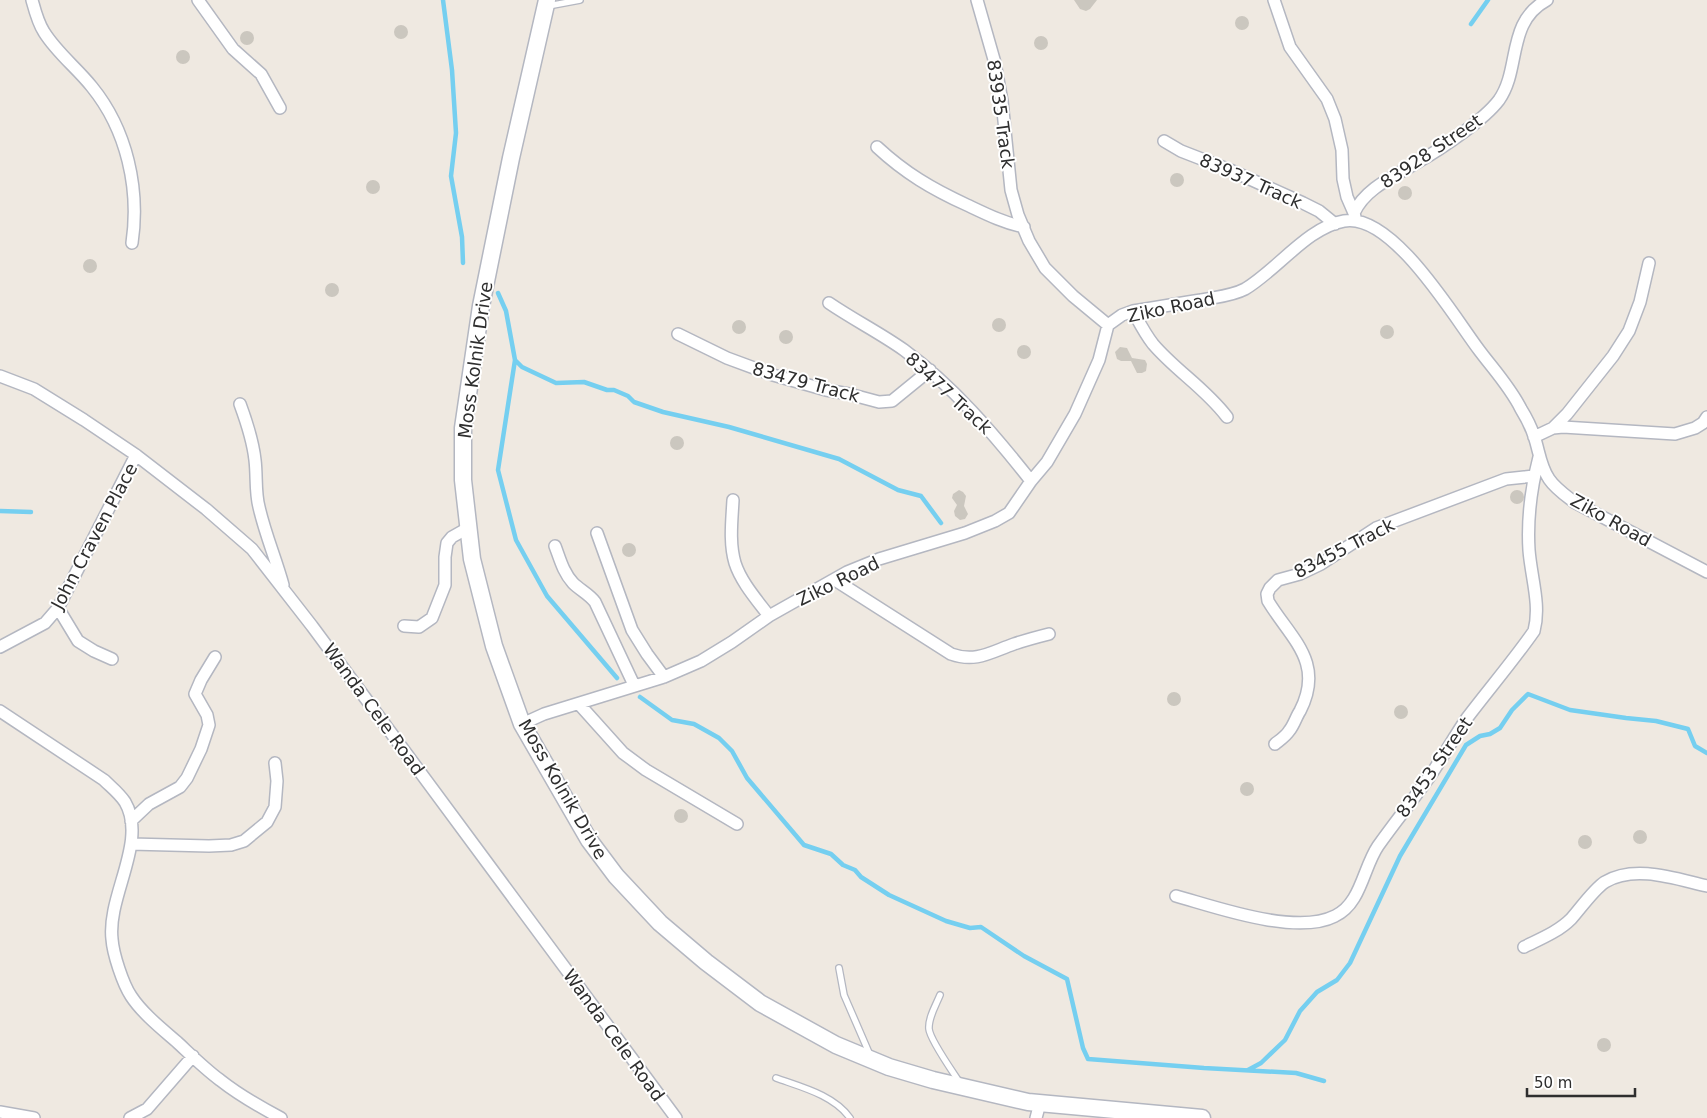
<svg xmlns="http://www.w3.org/2000/svg" width="1707" height="1118" viewBox="0 0 1707 1118" font-family="'DejaVu Sans',sans-serif">
<rect width="100%" height="100%" fill="#efe9e1"/>
<g fill="none" stroke-linecap="round" stroke-linejoin="round">
<!-- stream -->
<path stroke="#75cff0" stroke-width="4.5" d="M443,0L452,70L456,133L451,176L462,237L463,263
M1471,24L1488,0
M498,293L506,311L515,360L498,470L516,540L547,596L617,678
M515,360L522,367L556,383L584,382L607,390H614L628,396L634,402L663,412L729,427L839,459L898,490L921,496L941,523
M0,511L31,512
M640,697L672,720L694,724L719,738L732,751L747,778L804,845L831,854L843,865L855,870L861,877L889,895L946,921L970,928L981,927L1024,956L1067,979L1083,1048L1088,1059L1204,1068L1296,1073L1324,1081
M1248,1070L1261,1063L1285,1040L1300,1011L1317,992L1337,980L1350,963L1400,856L1466,745L1480,736L1490,734L1500,728L1512,710L1528,694L1570,710L1626,718L1656,721L1688,729L1695,746L1707,753"/>
</g>
<!-- building -->
<path fill="#cbc7bf" d="M1074,0H1097L1090,9L1086,11L1080,9Z
M1235 23a7 7 0 1 1 14 0a7 7 0 1 1-14 0Z
M394 32a7 7 0 1 1 14 0a7 7 0 1 1-14 0Z
M240 38a7 7 0 1 1 14 0a7 7 0 1 1-14 0Z
M1034 43a7 7 0 1 1 14 0a7 7 0 1 1-14 0Z
M176 57a7 7 0 1 1 14 0a7 7 0 1 1-14 0Z
M1170 180a7 7 0 1 1 14 0a7 7 0 1 1-14 0Z
M366 187a7 7 0 1 1 14 0a7 7 0 1 1-14 0Z
M1398 193a7 7 0 1 1 14 0a7 7 0 1 1-14 0Z
M83 266a7 7 0 1 1 14 0a7 7 0 1 1-14 0Z
M325 290a7 7 0 1 1 14 0a7 7 0 1 1-14 0Z
M992 325a7 7 0 1 1 14 0a7 7 0 1 1-14 0Z
M732 327a7 7 0 1 1 14 0a7 7 0 1 1-14 0Z
M1380 332a7 7 0 1 1 14 0a7 7 0 1 1-14 0Z
M779 337a7 7 0 1 1 14 0a7 7 0 1 1-14 0Z
M1017 352a7 7 0 1 1 14 0a7 7 0 1 1-14 0Z
M1120,347L1127,348L1132,358L1145,360L1147,364L1146,371L1142,373H1137L1131,361H1121L1117,359L1115,352Z
M670 443a7 7 0 1 1 14 0a7 7 0 1 1-14 0Z
M1510 497a7 7 0 1 1 14 0a7 7 0 1 1-14 0Z
M959,490L963,492L966,496L964,506L968,514L965,519L960,520L955,516L954,511L957,505L952,498L953,494Z
M622 550a7 7 0 1 1 14 0a7 7 0 1 1-14 0Z
M1167 699a7 7 0 1 1 14 0a7 7 0 1 1-14 0Z
M1394 712a7 7 0 1 1 14 0a7 7 0 1 1-14 0Z
M1240 789a7 7 0 1 1 14 0a7 7 0 1 1-14 0Z
M674 816a7 7 0 1 1 14 0a7 7 0 1 1-14 0Z
M1633 837a7 7 0 1 1 14 0a7 7 0 1 1-14 0Z
M1578 842a7 7 0 1 1 14 0a7 7 0 1 1-14 0Z
M1597 1045a7 7 0 1 1 14 0a7 7 0 1 1-14 0Z"/>
<g fill="none" stroke-linecap="round" stroke-linejoin="round">
<!-- service casing -->
<g stroke="#b4b7c1" stroke-width="8">
<path id="service" d="M548,6L580,0
M839,968L844,995L870,1055
M940,995C936,1005 928,1018 929,1029C930,1040 953,1072 960,1083
M776,1078C801,1087 834,1095 850,1118"/>
</g>
<!-- minor casing -->
<g stroke="#b4b7c1" stroke-width="14">
<path id="minor" d="M32,0C35,11 38,23 44,32C57,53 77,68 92,87C127,130 140,189 132,243
M198,0L233,49L261,74L280,108
M977,0L995,63L1002,101L1011,190L1018,215L1029,241L1045,268L1073,296L1108,325
M1274,0L1290,47L1327,99L1335,119L1342,150L1343,179L1347,197L1354,213
M1164,141L1181,151L1230,170L1303,203L1319,211L1335,224
M877,147C905,173 932,189 967,205C986,214 1004,223 1024,227
M1356,221L1354,213C1365,188 1395,176 1418,162C1441,149 1484,120 1499,100C1521,69 1506,22 1547,0
M829,303C854,320 880,333 904,350C953,386 993,433 1031,481
M1133,311C1139,322 1145,334 1153,344C1176,371 1205,388 1227,417
M678,334L727,358L773,375L826,390L849,394L879,402L892,401L930,370
M0,376L34,389L84,420L136,455L206,509L252,549L312,626L676,1118
M240,404C247,423 253,441 255,460C257,476 255,492 259,507C265,534 276,559 283,585
M1553,428L1567,414L1613,356L1629,331L1640,302L1649,263
M1534,437L1553,428L1563,427L1675,434L1695,428L1703,423L1707,417
M733,500C732,520 729,543 735,563C741,582 757,600 769,616
M597,533L632,630L647,654L664,677
M555,546C560,559 563,572 573,583C580,590 589,594 595,602L634,685
M835,580L951,654C976,663 991,652 1014,644C1026,640 1037,637 1049,634
M58,608L78,641L94,651L112,659
M404,626L419,627L432,618L445,585V557L447,543L452,537L468,528
M0,647L45,623L58,608L136,455
M579,704L623,753L646,770L737,824
M0,711L104,780C111,787 119,793 125,802C148,841 107,896 112,939C113,954 123,984 131,996C142,1013 162,1029 177,1042C191,1055 205,1069 220,1080C239,1095 260,1107 281,1118
M522,724L544,714L664,677L701,661L732,642L769,616L847,572L879,559L965,533L995,521L1009,513L1031,481L1047,462L1075,414L1099,360L1108,325L1122,315L1133,311C1156,307 1178,304 1201,300C1215,297 1232,296 1245,289C1277,270 1308,227 1344,221C1392,212 1454,317 1479,350C1494,370 1510,387 1521,409C1526,417 1531,427 1534,436C1539,450 1540,466 1549,479C1555,488 1565,495 1574,502L1707,572
M1275,744C1280,740 1286,736 1289,731C1294,725 1296,717 1300,711C1325,662 1291,639 1268,601L1267,594L1270,588L1278,580L1300,574L1321,564L1376,528L1506,479L1534,476
M131,821L149,804L180,787L187,778L201,749L209,725L207,715L195,694L201,680L215,657
M131,844L209,846L231,845L244,841L267,822L275,807L277,781L275,763
M1176,896C1216,907 1296,936 1335,916C1361,904 1363,868 1378,846C1395,822 1413,800 1430,776C1443,757 1454,737 1467,718C1489,689 1513,661 1534,631C1541,605 1531,577 1529,550C1527,518 1531,488 1539,457
M1524,947C1540,939 1558,932 1571,919C1580,909 1594,889 1605,882C1635,864 1676,879 1707,886
M0,1112L34,1118
M130,1118L147,1109L193,1056
M1036,1118L1040,1103"/>
</g>
<!-- secondary casing -->
<g stroke="#b4b7c1" stroke-width="19">
<path id="secondary" d="M547,0L511,158L481,306L463,428V480L472,559L494,646L522,724L589,840L616,876L660,923L706,962L760,1003L836,1045L889,1067L933,1080L1028,1102L1202,1118"/>
</g>
<!-- service -->
<use href="#service" stroke="#fff" stroke-width="5.5"/>
<!-- minor -->
<use href="#minor" stroke="#fff" stroke-width="11"/>
<!-- secondary -->
<use href="#secondary" stroke="#fff" stroke-width="16"/>
</g>
<g text-anchor="middle" dominant-baseline="central" stroke-width="4" stroke-linejoin="round" paint-order="stroke">
<!-- street labels -->
<g font-size="18" fill="#2e2e2e" stroke="#fff">
<text transform="translate(1001 114) rotate(82)">83935 Track</text>
<text transform="translate(1431 151) rotate(-34)">83928 Street</text>
<text transform="translate(1251 181) rotate(24)">83937 Track</text>
<text transform="translate(1171 307) rotate(-12)">Ziko Road</text>
<text transform="translate(475 360) rotate(-82)">Moss Kolnik Drive</text>
<text transform="translate(806 382) rotate(15)">83479 Track</text>
<text transform="translate(949 393) rotate(43)">83477 Track</text>
<text transform="translate(1611 520) rotate(29)">Ziko Road</text>
<text transform="translate(94 536) rotate(-62)">John Craven Place</text>
<text transform="translate(1344 548) rotate(-27)">83455 Track</text>
<text transform="translate(838 581) rotate(-26)">Ziko Road</text>
<text transform="translate(374 709) rotate(54)">Wanda Cele Road</text>
<text transform="translate(1434 767) rotate(-55)">83453 Street</text>
<text transform="translate(563 789) rotate(60)">Moss Kolnik Drive</text>
<text transform="translate(614 1035) rotate(54)">Wanda Cele Road</text>
</g>
</g>
<!-- scale -->
<path d="M1527 1088v8h108v-8" fill="none" stroke="#2e2e2e" stroke-width="2.5"/>
<text x="1534" y="1088" font-size="15" fill="#2e2e2e" stroke="#ffffff" stroke-width="4" paint-order="stroke">50 m</text>
</svg>
